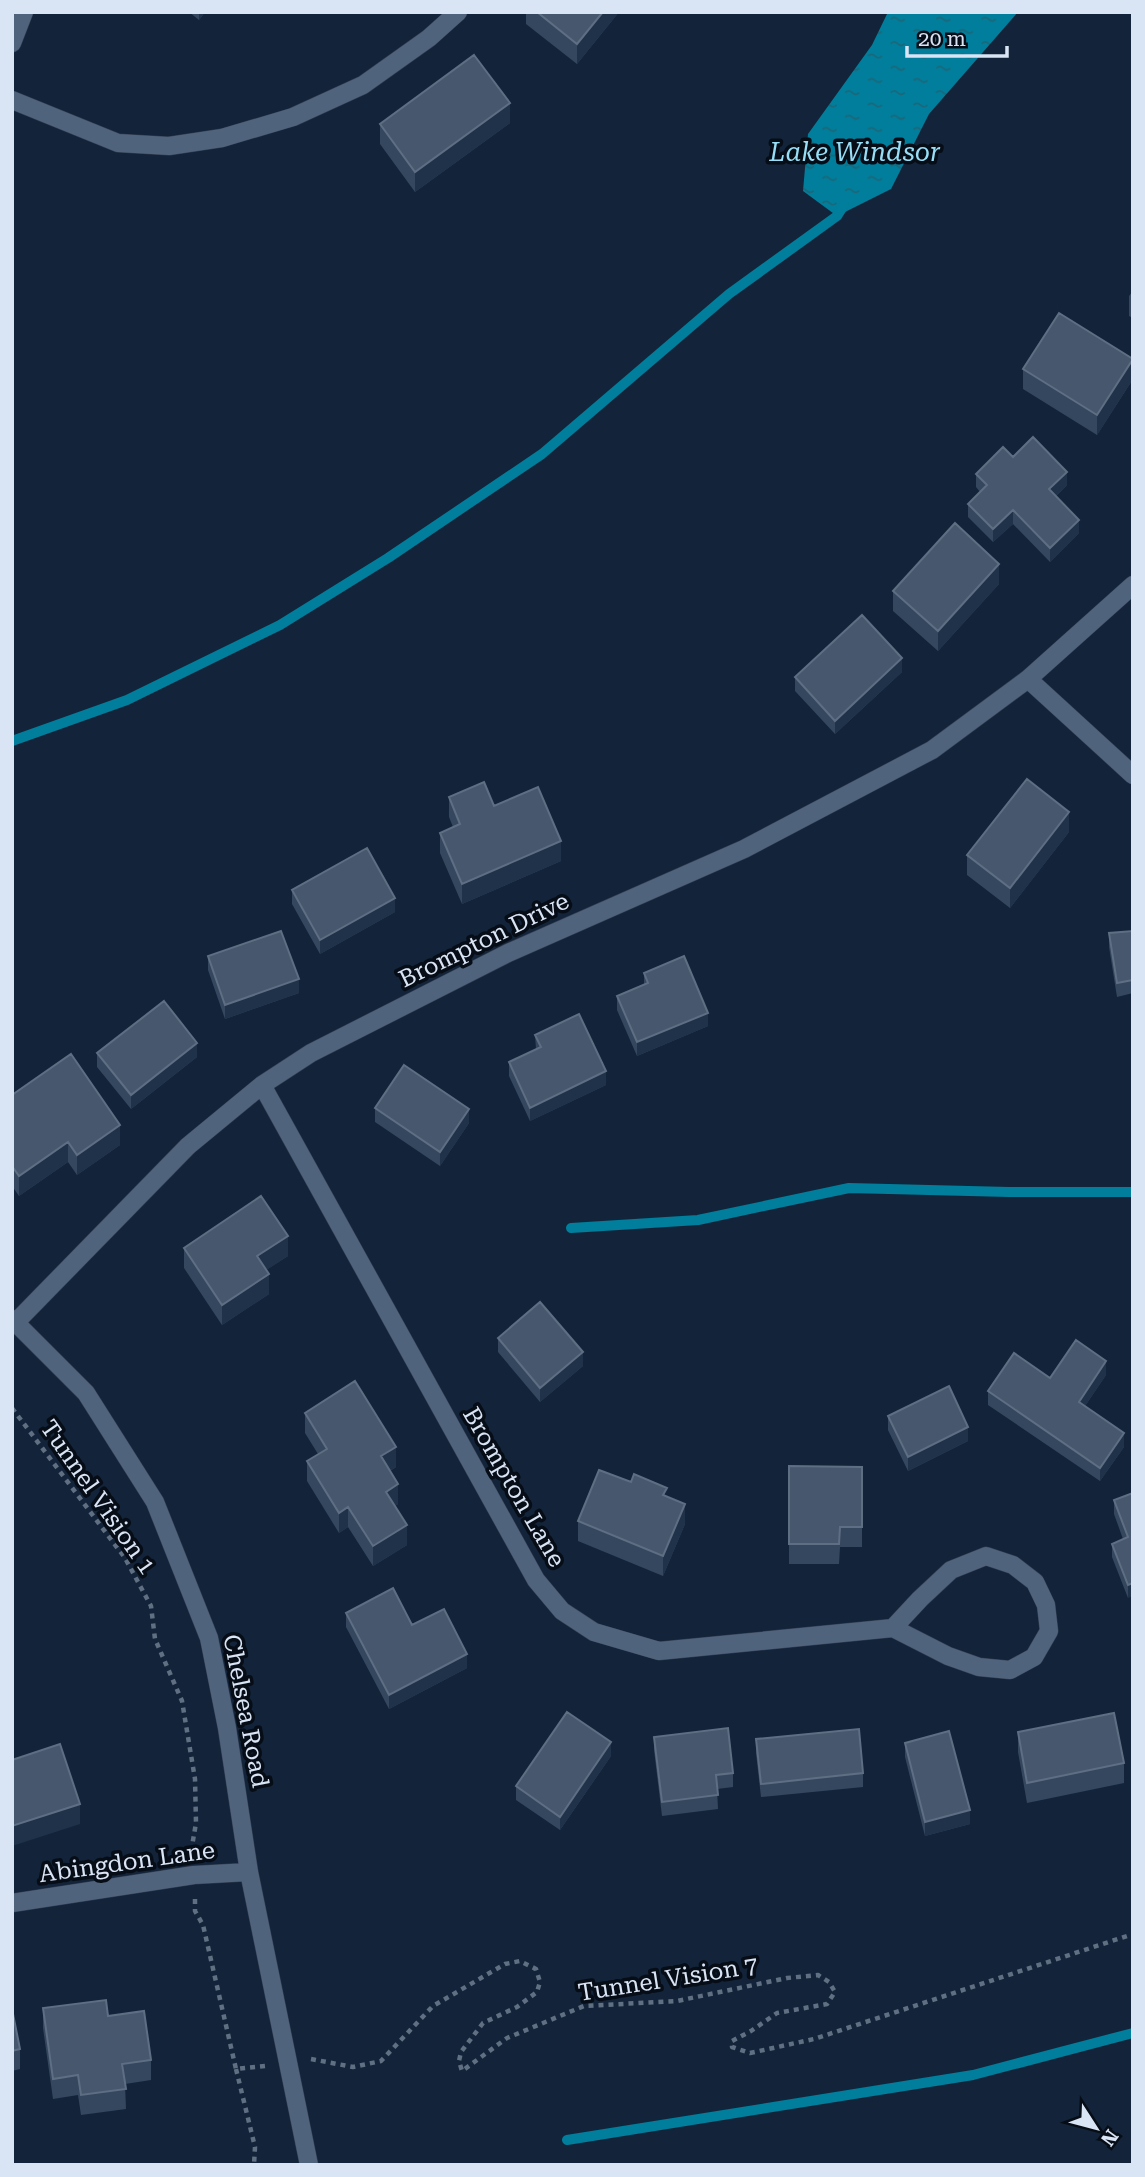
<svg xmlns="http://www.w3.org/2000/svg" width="1145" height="2177" viewBox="0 0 1145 2177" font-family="'Roboto Serif',serif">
<defs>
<pattern id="water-ripples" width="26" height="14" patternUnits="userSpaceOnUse" patternTransform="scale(1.75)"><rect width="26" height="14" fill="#017e9b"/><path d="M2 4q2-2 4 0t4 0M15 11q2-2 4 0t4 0" fill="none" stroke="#1b677a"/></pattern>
</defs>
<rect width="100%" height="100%" fill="#13243a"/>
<!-- water -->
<path fill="url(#water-ripples)" d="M888,12H1018L929,114L891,189L837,216L803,191L808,134L872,45Z"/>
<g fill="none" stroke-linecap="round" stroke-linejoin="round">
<!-- stream -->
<path stroke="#017e9b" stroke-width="10" d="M12,741L127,700L280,625L388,558L542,454L729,294L837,216L844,205
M571,1228L698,1220L849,1188L1009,1192H1133
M567,2140L973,2075L1133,2033"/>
<!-- minor casing -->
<g stroke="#354053" stroke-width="19">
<path id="minor" d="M12,43L24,12
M12,100L118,143L169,146L222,138L293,117L363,85L429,38L458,12
M1133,585L1028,679L1133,775
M262,1085L536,1580L562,1611L594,1632L659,1651L893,1628L948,1656L979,1667L1010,1670L1034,1657L1049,1631L1046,1605L1035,1582L1013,1565L986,1556L951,1570L920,1599L893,1628
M12,1319L86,1393L155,1502L209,1638L227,1728L249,1872L309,2165
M16,1322L188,1146L262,1085L311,1053L508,953L744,849L932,750L1028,679
M12,1903L194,1875L249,1872"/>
</g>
<!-- path -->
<path stroke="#606f82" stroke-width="4.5" stroke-dasharray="5 5" stroke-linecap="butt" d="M12,1408L125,1558L151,1606L155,1639L182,1701L195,1779L196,1823L191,1852
M195,1899V1911L203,1925L236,2069L265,2066
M311,2059L353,2067L381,2061L433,2006L505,1964L520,1961L536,1969L540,1982L537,1992L517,2007L483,2023L461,2052L459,2061L462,2071L507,2038L584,2006L677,2001L787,1978L818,1975L829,1982L835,1992L827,2004L777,2013L751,2031L732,2041V2047L750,2053L814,2039L1133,1934
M236,2069L255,2147L254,2165"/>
<!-- minor -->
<use href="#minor" stroke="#50637d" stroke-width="18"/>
</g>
<!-- wall -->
<path fill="#35475e" d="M189,12H205L199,20Z
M526,12H619L577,64L526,24Z
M510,123L415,192L380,144V124Z
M1133,291V318L1129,316V296Z
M1023,369L1133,379L1097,435L1023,389Z
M1013,457L1067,485L1056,496L1079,533L1050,562L1013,524L993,542L968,517V504L980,492L976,487V474Z
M999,584L938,651L893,611V591Z
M902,672L835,734L795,691V677Z
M449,797L561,861L462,904L440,853V833L453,827L449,817Z
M1069,832L1010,908L967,875V855Z
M292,890L395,912L320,954L292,904Z
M1133,931V993L1117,997L1109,947V933Z
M208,956L299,993L225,1019L208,970Z
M644,973L708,1026L637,1056L617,1010V996L644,985Z
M535,1035L606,1085L530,1121L509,1076V1062L536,1049Z
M97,1053L197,1057L131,1109L97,1067Z
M12,1095L120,1145L77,1175L68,1162L19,1196L12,1186Z
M375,1108L469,1123L440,1166L375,1122Z
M184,1248L288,1256L266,1270L269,1294L222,1325L184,1268Z
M498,1338L583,1366L540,1402L498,1352Z
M1106,1375L1085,1406L1124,1447L1100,1481L988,1405V1391L1050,1378Z
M305,1413L396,1467L390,1471L398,1504L395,1506L407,1545L373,1566L348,1527L339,1533L307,1481V1461L318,1454L305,1433Z
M888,1416L968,1441L908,1471L888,1430Z
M789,1466L862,1467V1547H840L839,1564H789Z
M1133,1493L1128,1598L1112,1557V1544L1123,1539L1114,1514V1500Z
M667,1497L685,1524L663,1576L578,1541V1521Z
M346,1613L412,1625L467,1668L389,1709L346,1627Z
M1018,1732L1124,1763V1783L1027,1803L1018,1752Z
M654,1737L733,1773V1787L717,1789L718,1809L662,1816L654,1750Z
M756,1739L863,1773V1787L761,1797L756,1753Z
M905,1743L970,1824L925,1836L905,1757Z
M611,1756L560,1830L516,1800V1786Z
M43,2008L108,2016L151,2060V2080L125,2084L126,2109L81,2115L78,2095L53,2099L43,2028Z
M12,2009L20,2049V2069L12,2071Z"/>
<!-- shaded-wall -->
<path fill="#203249" d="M199,12H205L199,20Z
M603,12H619L577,64V44Z
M510,103V123L415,192V172Z
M14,287V306L12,308V288Z
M1133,359V379L1097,435V415Z
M1067,472V485L1049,502V489Z
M1013,510V524L993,542V529Z
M1079,520V533L1050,562V548Z
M999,564V584L938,651V631Z
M902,658V672L835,734V721Z
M1069,812V832L1010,908V888Z
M561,841V861L462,904V884Z
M395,898V912L320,954V940Z
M299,979V993L225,1019V1005Z
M708,1013V1026L637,1056V1042Z
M197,1043V1057L131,1109V1095Z
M606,1071V1085L530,1121V1108Z
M469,1109V1123L440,1166V1152Z
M120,1125V1145L77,1175V1155Z
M68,1142V1162L19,1196V1176Z
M288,1236V1256L257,1276V1256Z
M269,1274V1294L222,1325V1305Z
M583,1352V1366L540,1402V1388Z
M1106,1361V1375L1079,1415V1402Z
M968,1427V1441L908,1471V1457Z
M1124,1433V1447L1100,1481V1468Z
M396,1447V1467L381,1476V1456Z
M398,1484V1504L386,1512V1492Z
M685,1504V1524L663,1576V1556Z
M348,1507V1527L339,1533V1513Z
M407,1525V1545L373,1566V1546Z
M1133,1583V1596L1128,1598V1585Z
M467,1654V1668L389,1709V1695Z
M611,1742V1756L560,1830V1817Z
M80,1804V1824L12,1846V1826Z
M970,1810V1824L925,1836V1822Z"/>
<!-- building -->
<path fill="#47586e" stroke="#5e6e83" stroke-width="2" d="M537,12H603L577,44Z
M474,55L510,103L415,172L380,124Z
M1059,313L1133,359L1097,415L1023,369Z
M1033,437L1067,472L1049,489L1079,520L1050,548L1013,510L993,529L968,504L987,485L976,474L1003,447L1013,457Z
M955,523L999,564L938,631L893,591Z
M862,615L902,658L835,721L795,677Z
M1027,779L1069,812L1010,888L967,855Z
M484,782L494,806L538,787L561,841L462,884L440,833L460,824L449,797Z
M367,848L395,898L320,940L292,890Z
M281,931L299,979L225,1005L208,956Z
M1133,931V980L1117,983L1109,933Z
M684,956L708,1013L637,1042L617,996L648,983L644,973Z
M164,1001L197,1043L131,1095L97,1053Z
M579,1014L606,1071L530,1108L509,1062L541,1047L535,1035Z
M71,1054L120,1125L77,1155L68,1142L19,1176L12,1166V1095Z
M404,1065L469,1109L440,1152L375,1108Z
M261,1196L288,1236L257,1256L269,1274L222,1305L184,1248Z
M540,1302L583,1352L540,1388L498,1338Z
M1076,1340L1106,1361L1079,1402L1124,1433L1100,1468L988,1391L1014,1353L1050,1378Z
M355,1381L396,1447L381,1456L398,1484L386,1492L407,1525L373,1546L348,1507L339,1513L307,1461L327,1449L305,1413Z
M949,1386L968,1427L908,1457L888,1416Z
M789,1466L862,1467V1527H840L839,1544H789Z
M599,1470L631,1482L634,1474L667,1488L663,1495L685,1504L663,1556L578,1521Z
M1133,1493V1583L1128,1585L1112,1544L1128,1537L1114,1500Z
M393,1588L412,1625L444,1609L467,1654L389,1695L346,1613Z
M567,1712L611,1742L560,1817L516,1786Z
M1114,1713L1124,1763L1027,1783L1018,1732Z
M728,1728L733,1773L716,1775L718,1795L662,1802L654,1737Z
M859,1729L863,1773L761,1784L756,1739Z
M949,1731L970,1810L925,1822L905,1743Z
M60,1744L80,1804L12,1826V1760Z
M106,2000L108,2016L144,2011L151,2060L122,2064L126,2089L81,2095L78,2075L53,2079L43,2008Z
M12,2009L20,2049L12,2051Z"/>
<g text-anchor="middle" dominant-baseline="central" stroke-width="7" stroke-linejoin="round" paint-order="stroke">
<!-- street labels -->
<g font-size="24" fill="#d9e4f4" stroke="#060d17">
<text transform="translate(484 940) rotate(-26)">Brompton Drive</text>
<text transform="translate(514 1487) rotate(60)">Brompton Lane</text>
<text transform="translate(98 1497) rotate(55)">Tunnel Vision 1</text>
<text transform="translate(246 1711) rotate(79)">Chelsea Road</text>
<text transform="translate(127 1862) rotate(-8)">Abingdon Lane</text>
<text transform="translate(668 1979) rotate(-9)">Tunnel Vision 7</text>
</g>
<!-- water labels -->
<g font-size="26" font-style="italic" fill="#96ddf5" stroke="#060d17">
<text x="855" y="152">Lake Windsor</text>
</g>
</g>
<!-- border -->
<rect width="1145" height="2177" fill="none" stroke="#d9e4f4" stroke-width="28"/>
<!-- north arrow -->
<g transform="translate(1096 2128) rotate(126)" stroke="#060d17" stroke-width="5" paint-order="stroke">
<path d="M0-5L12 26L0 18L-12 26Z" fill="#d9e4f4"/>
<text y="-10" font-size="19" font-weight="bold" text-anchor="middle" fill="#d9e4f4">N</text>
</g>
<!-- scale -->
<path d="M907 46v10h100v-10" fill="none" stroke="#d9e4f4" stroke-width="3.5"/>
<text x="918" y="46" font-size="21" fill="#d9e4f4" stroke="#060d17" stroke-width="5" paint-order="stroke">20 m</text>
</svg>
